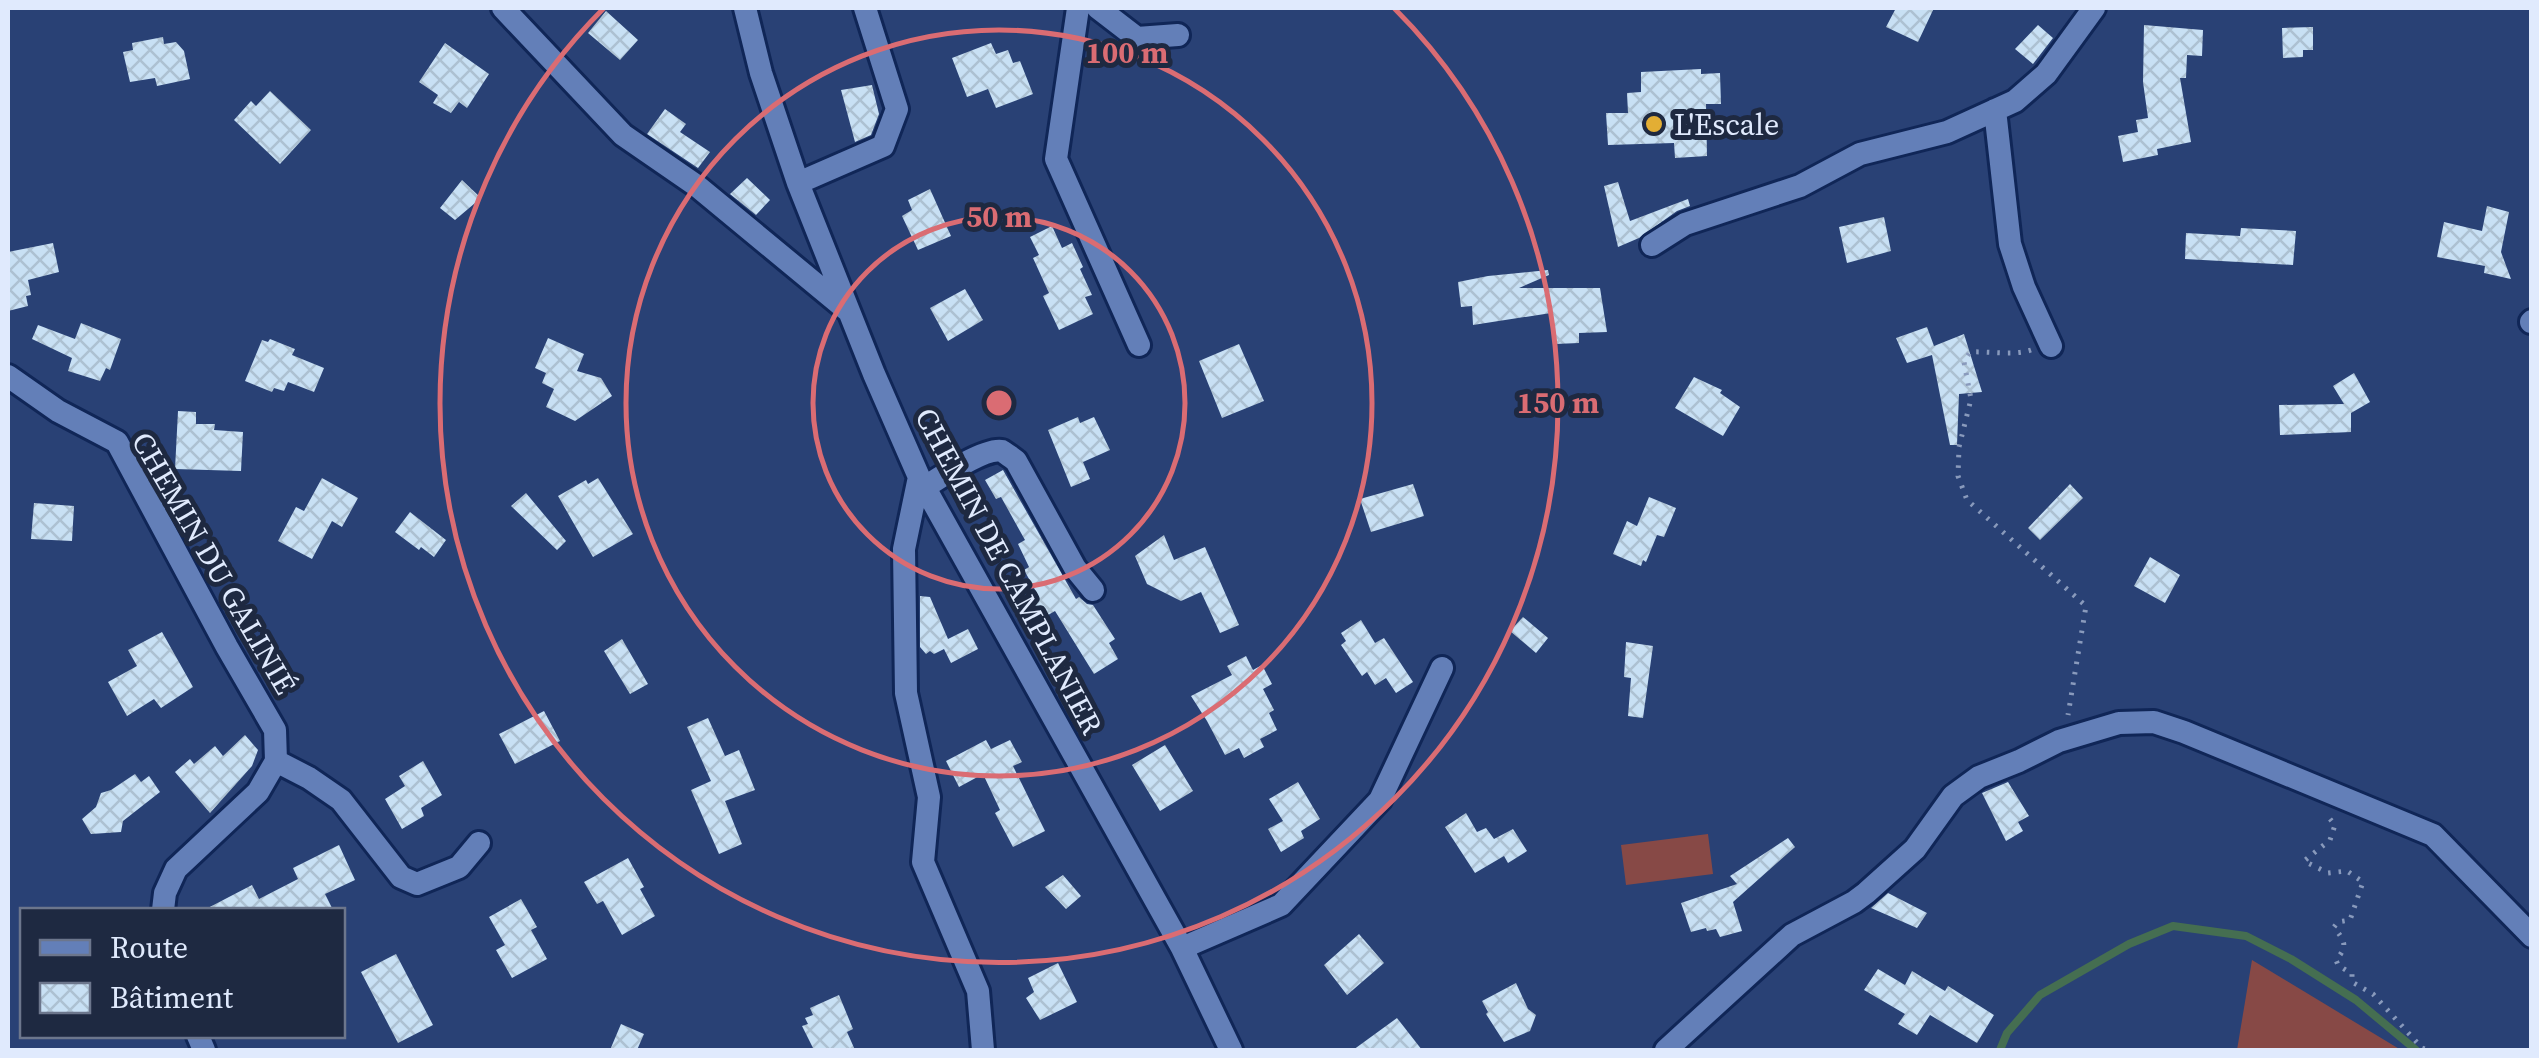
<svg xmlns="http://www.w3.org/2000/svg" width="2539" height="1058" viewBox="0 0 2539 1058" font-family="'Source Serif 4',serif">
<defs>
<pattern id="building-cross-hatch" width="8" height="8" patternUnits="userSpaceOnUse" patternTransform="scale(2.5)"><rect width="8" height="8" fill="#c8e0f4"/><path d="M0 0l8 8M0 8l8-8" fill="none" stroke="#adc1d2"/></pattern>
</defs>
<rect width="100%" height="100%" fill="#294175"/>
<!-- green -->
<path fill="#874946" d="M1708,834L1713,874L1626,885L1621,845Z
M2252,960L2401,1050H2237Z"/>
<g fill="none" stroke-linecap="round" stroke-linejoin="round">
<!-- stream -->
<path stroke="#456e51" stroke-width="8" d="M2000,1050L2007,1033L2040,995L2129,944L2173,926L2246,936L2291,959L2356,1000L2416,1050"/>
</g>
<!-- building -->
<path fill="url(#building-cross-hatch)" d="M1896,8H1934L1918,42L1886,27Z
M606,11L638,40L620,60L588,33Z
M2038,25L2053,38L2033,64L2015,49Z
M2144,25L2203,30L2202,56L2187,55L2186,78H2180L2191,142L2157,149L2158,155L2123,162L2118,136L2138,132L2136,120L2148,118L2143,82Z
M2313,27V50H2303V57L2283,58L2282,28Z
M163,37L164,44L176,42L184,51L190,79L157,86L155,78L130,82L123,52L133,50L132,43Z
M445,43L489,74L467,108L459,102L451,113L433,103L438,95L419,82Z
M991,43L996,54L1008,50L1013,63L1020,61L1033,94L996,108L988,89L967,97L952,58Z
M1701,69V74L1720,73L1721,104H1706L1707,156L1675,158L1674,143L1608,145L1606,113H1628L1627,93L1641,92V72Z
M872,85L879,114L871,135L855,142L841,90Z
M270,91L311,130L280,164L234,120L251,101L256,106Z
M665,109L686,124L680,132L710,152L698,168L647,134Z
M747,178L770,200L756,215L730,194Z
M462,180L481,198L455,220L440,208Z
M1618,182L1630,221L1688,199L1690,206L1677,211L1639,238L1618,247L1604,186Z
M930,189L951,236L918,250L902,216L912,210L908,200Z
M2487,206L2509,212L2501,252L2511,279L2484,273L2485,266L2437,257L2444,222L2482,231Z
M1884,217L1891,251L1847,263L1839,227Z
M1052,226L1062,248L1072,243L1083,267L1080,269L1092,295L1085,297L1093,314L1059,330L1043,296L1049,293L1033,258L1039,255L1030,237Z
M2241,228L2296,231L2293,265L2185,259L2186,233L2240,236Z
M53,243L59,272L28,280L31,295L26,296L28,306L8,311V252Z
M1548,270L1549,275L1519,288H1600L1607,332L1579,333V343L1555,344L1551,313L1473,325L1472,306L1461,307L1458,282L1488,276Z
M965,289L983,320L948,341L930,308Z
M81,323L121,339L110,370L106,368L100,381L68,371L72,358L32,339L38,325L75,339Z
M1927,327L1934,346L1964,334L1982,392L1959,394L1957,445H1950L1932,355L1907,363L1896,338Z
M548,338L584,354L577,371L601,378L612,396L575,421L546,407L554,389L542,383L546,373L535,368Z
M270,339L295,349L292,355L324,368L314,392L288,382L284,391L274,388L272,392L245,381L262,340L268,342Z
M1239,344L1264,401L1222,418L1199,361Z
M2354,373L2370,402L2351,413V432L2280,435L2279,405L2344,404L2333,386Z
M1694,377L1722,390L1720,393L1740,407L1723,436L1675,408Z
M178,411L196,412V424H215L214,430L243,432L241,471L175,469Z
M1078,417L1080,423L1094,417L1110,450L1083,462L1090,479L1071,487L1048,430Z
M1003,470L1076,599L1079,597L1087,604L1093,605L1115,639L1109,643L1118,659L1094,674L1055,611L1029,626L1016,609L1039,597L1024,570L1029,567L1018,544L1025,540L1001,497L996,499L985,480Z
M322,478L358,498L342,527L332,521L312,559L278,541L296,507L304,511Z
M598,478L633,534L593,557L558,496L586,480L588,484Z
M1413,484L1424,516L1371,532L1360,499Z
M2070,484L2083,498L2040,540L2028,528Z
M526,493L566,541L557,550L511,506Z
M1649,497L1676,508L1664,537L1657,535L1646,562L1643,560L1641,566L1613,554L1627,521L1637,526Z
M34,503L74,506L72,541L31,539Z
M410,512L446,540L434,557L421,547L419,550L395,532Z
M1164,535L1174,560L1205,547L1239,625L1220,633L1201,592L1181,601L1147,584L1135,556Z
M2150,557L2180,575L2165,603L2134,586Z
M920,596L930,597L948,639L968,629L978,649L951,663L944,649L934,654L930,651L926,654L920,647Z
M1523,617L1548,638L1536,653L1510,631Z
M1361,620L1375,643L1384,638L1413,682L1396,693L1386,678L1375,685L1367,672L1362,676L1341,645L1346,641L1341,633Z
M162,632L193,687L161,708L154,699L127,716L108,682L137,666L128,650Z
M622,639L648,684L630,694L604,651Z
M1626,642L1653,646L1643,718L1628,716L1631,678L1624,677Z
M1246,656L1253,670L1262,665L1272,684L1263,689L1274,710L1269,713L1277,730L1260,739L1264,747L1244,758L1239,748L1225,755L1207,721L1191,696L1232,675L1227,666Z
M544,711L560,741L515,764L499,734Z
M708,718L725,756L739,750L755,790L725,801L742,844L719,854L691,790L711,781L687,727Z
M245,735L258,750L252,766L210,813L175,772L190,759L194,764L215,746L223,756Z
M986,740L991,749L1010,740L1022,762L1013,766L1045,831L1013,847L995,813L1000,810L983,774L959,787L946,761Z
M1165,745L1193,791L1160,811L1132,765Z
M423,761L442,795L421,808L424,816L402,829L385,799L405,786L399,776Z
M135,774L141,782L149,776L160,792L123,821L121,832L91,834L82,819L96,807L101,793L111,790Z
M1298,782L1320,819L1301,831L1304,838L1281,852L1268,829L1283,821L1269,799Z
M2008,782L2029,816L2018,822L2023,831L2006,841L1982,793Z
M1466,813L1477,832L1486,828L1494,839L1513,829L1527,851L1508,863L1504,856L1475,873L1445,827Z
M1788,838L1795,847L1733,902L1742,931L1720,937L1716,929L1707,931L1706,928L1691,932L1681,903L1737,884L1730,876Z
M339,845L355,880L325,894L333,910H204L252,885L259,899L298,879L293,868Z
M628,858L644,887L640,889L655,916L622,935L603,901L597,904L584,882Z
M1063,875L1081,896L1066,909L1045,887Z
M1888,893L1927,913L1917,928L1871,908Z
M521,899L537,927L531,930L547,959L512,978L496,950L505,945L489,917Z
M1359,934L1384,963L1347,995L1324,965Z
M396,954L433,1025L398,1043L361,972Z
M1058,963L1077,1002L1040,1020L1026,998L1034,992L1028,978Z
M1878,969L1905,985L1912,971L1945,991L1948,986L1994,1015L1977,1043L1930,1015L1917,1035L1898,1024L1905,1014L1864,990Z
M1516,983L1528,1009L1536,1015L1530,1031L1504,1042L1486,1014L1488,1012L1482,1001Z
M839,995L853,1029L847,1032L855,1050H814L802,1026L808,1024L805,1018L813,1015L810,1008Z
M1397,1018L1422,1050H1353Z
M621,1024L644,1034L637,1050H610Z"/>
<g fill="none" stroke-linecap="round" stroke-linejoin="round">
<!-- street casing -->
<g stroke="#102657" stroke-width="28">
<path id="street" d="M503,8L623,135L697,186L847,310
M745,8L761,73L798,183L874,374L919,477L1182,948L1231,1050
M1078,8L1056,159L1139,345
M1098,8L1137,38L1178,35
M1995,110L2010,244L2024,287L2051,346
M798,183L883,146L897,109L865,8
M1652,245L1685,224L1800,186L1860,154L1947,132L2015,101L2046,74L2094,8
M2531,322L2532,321
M8,376L58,411L117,442L227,647L275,730L276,761L258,792L176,869L165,893L163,910
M919,477L904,549L906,693L929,797L923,862L978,991L983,1050
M925,487C939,478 986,447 1002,451C1004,452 1015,460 1016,461L1075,568L1093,590
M276,761L309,778L341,800L401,877L417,884L459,867L479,843
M1182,948L1281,905L1380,800L1442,668
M198,1036L204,1050
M1666,1050L1792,935L1854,902L1866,893L1915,849L1953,796L1979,777L2019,761L2059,741L2119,723L2154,722L2184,732L2433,835L2532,936"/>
</g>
<!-- path -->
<path stroke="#899abc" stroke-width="5" stroke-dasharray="2.5 8" stroke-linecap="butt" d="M2031,350C2013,356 1990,351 1970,352L1964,362L1971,399L1959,447L1958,476L1967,500L2086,606L2068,715
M2330,819L2335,825L2330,840L2304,861L2328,873L2347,871L2363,882L2350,920L2338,922L2334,927C2344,941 2349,945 2336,960L2338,965L2352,974V982L2373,994L2422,1048L2428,1050"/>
<!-- street -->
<use href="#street" stroke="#637fb8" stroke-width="22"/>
</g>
<!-- distance rings -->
<g fill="none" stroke="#da6c73" stroke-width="5">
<circle cx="999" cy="403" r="186"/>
<circle cx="999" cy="403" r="373"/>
<path d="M1394 8A559 559 0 1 1 604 8"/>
</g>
<!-- markers -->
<circle fill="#e3ae34" stroke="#1e2941" stroke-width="4" cx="1654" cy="124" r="10"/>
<g text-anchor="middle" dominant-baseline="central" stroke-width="10" stroke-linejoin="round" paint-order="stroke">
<!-- poi labels -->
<g font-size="30" fill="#e0eafd" stroke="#1e2941" text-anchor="start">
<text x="1674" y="124">L'Escale</text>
</g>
<!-- street labels -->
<g font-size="30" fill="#e0eafd" stroke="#1e2941">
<text transform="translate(214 563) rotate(60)">CHEMIN DU GALINIÉ</text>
<text transform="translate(1009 571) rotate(62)">CHEMIN DE CAMPLANIER</text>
</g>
</g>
<circle cx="999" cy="403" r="15" fill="#da6c73" stroke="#1e2941" stroke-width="5"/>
<g font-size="30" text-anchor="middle" font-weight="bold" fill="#da6c73" stroke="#1e2941" stroke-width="10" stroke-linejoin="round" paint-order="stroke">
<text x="1127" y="63">100 m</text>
<text x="999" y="227">50 m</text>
<text x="1558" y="413">150 m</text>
</g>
<!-- border -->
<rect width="2539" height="1058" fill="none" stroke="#e0eafd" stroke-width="20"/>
<!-- legend -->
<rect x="20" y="908" width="325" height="130" fill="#1e2941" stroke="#6c768c" stroke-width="2.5"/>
<rect x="40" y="940" width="50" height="15" fill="#637fb8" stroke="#6c768c" stroke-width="2.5"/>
<text x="110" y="958" font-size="30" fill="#e0eafd">Route</text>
<rect x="40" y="983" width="50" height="30" fill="url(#building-cross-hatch)" stroke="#6c768c" stroke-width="2.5"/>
<text x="110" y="1008" font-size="30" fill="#e0eafd">Bâtiment</text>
</svg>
